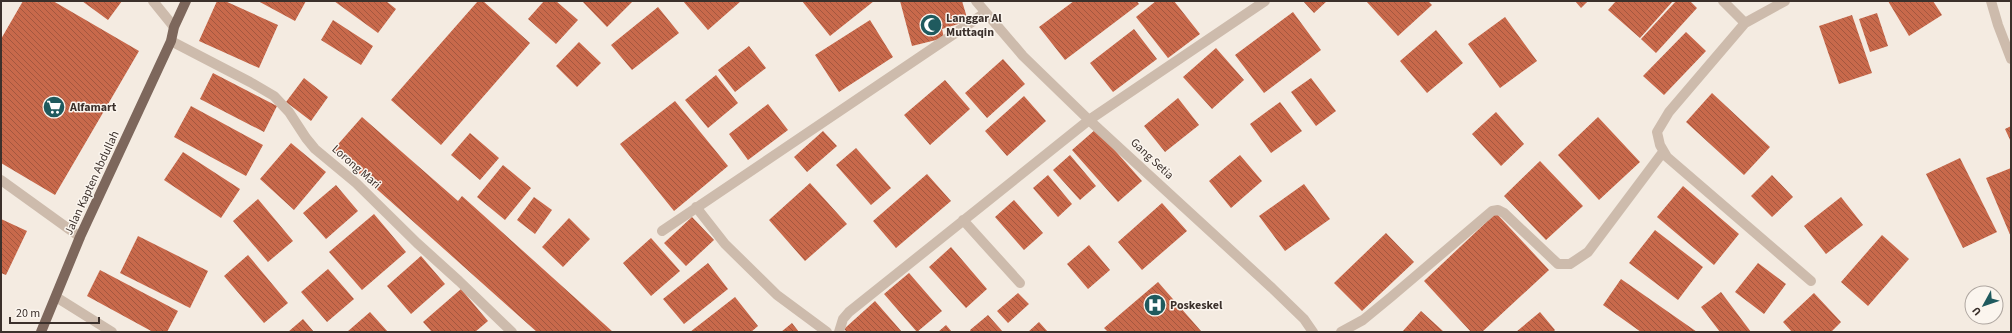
<svg xmlns="http://www.w3.org/2000/svg" width="2012" height="333" viewBox="0 0 2012 333" font-family="'Source Sans 3',sans-serif">
<defs>
<pattern id="building-back-hatch" width="6" height="6" patternUnits="userSpaceOnUse"><rect width="6" height="6" fill="#c8694b"/><path d="M-1 5l2 2M0 0l6 6M5-1l2 2" fill="none" stroke="#a4573f"/></pattern>
</defs>
<rect width="100%" height="100%" fill="#f4ebe1"/>
<!-- building -->
<path fill="url(#building-back-hatch)" d="M23,1H53L139,51L55,195L1,163V39Z
M82,1H122L108,20Z
M217,1H225L278,25L259,68L199,41Z
M258,1H306L295,21Z
M334,1H386L396,9L378,33Z
M478,1H483L530,43L441,145L391,100Z
M544,1H556L578,20L556,44L528,19Z
M582,1H633L607,27Z
M683,1H741L708,30Z
M802,1H874L830,36Z
M900,1H962L968,21L942,29L944,38L912,46Z
M1074,1H1137L1139,4L1065,60L1039,27Z
M1156,1H1174L1200,34L1168,58L1136,17Z
M1303,1H1327L1314,13Z
M1366,1H1428L1432,5L1398,36Z
M1575,1H1588L1581,8Z
M1616,1H1673L1640,38L1608,10Z
M1676,1H1690L1697,8L1656,53L1641,39Z
M1888,1H1933L1942,15L1909,36Z
M658,7L679,33L632,70L611,45Z
M1293,12L1321,50L1264,93L1235,55Z
M1877,13L1888,46L1870,52L1859,19Z
M1852,15L1872,73L1839,84L1819,26Z
M1505,17L1537,61L1500,88L1468,44Z
M333,20L373,46L361,65L321,40Z
M870,20L893,57L839,92L815,55Z
M1134,29L1157,59L1113,92L1090,63Z
M1436,30L1463,63L1427,93L1400,61Z
M1686,32L1706,51L1664,95L1643,76Z
M579,42L601,63L577,87L556,66Z
M749,46L766,68L735,92L718,70Z
M1216,48L1244,80L1212,109L1183,77Z
M1003,59L1025,84L987,118L965,93Z
M213,73L277,106L264,132L200,99Z
M716,75L738,103L708,128L685,100Z
M304,78L328,97L311,121L286,102Z
M1311,78L1336,111L1316,126L1291,92Z
M945,80L970,109L930,145L904,115Z
M1712,93L1770,147L1744,175L1686,122Z
M1024,96L1046,121L1007,156L985,131Z
M1178,98L1199,125L1165,152L1144,126Z
M675,101L728,166L674,211L620,144Z
M1280,102L1302,131L1271,153L1250,124Z
M768,104L788,130L748,160L729,134Z
M191,106L263,145L246,176L174,137Z
M1496,112L1524,144L1501,166L1472,134Z
M362,117L458,201L462,196L613,332H537L333,150Z
M1598,117L1640,162L1599,200L1558,155Z
M2011,126V142L2005,129Z
M1096,129L1142,181L1118,202L1072,150Z
M823,131L837,146L807,172L794,157Z
M470,133L499,158L480,180L451,155Z
M291,143L326,172L294,210L260,179Z
M856,148L891,188L871,205L836,165Z
M183,152L240,189L221,218L164,180Z
M1070,155L1096,186L1080,200L1053,170Z
M1240,155L1262,181L1231,208L1209,181Z
M1960,158L1997,232L1963,248L1926,174Z
M1540,161L1583,206L1546,240L1504,196Z
M503,165L531,188L505,220L477,197Z
M2011,168V237L1986,178Z
M927,174L951,201L896,248L873,221Z
M1048,175L1072,204L1058,217L1033,188Z
M1772,175L1793,197L1772,217L1751,196Z
M810,183L847,224L805,261L769,220Z
M1304,184L1330,219L1285,251L1259,216Z
M336,185L358,211L326,239L303,213Z
M1683,186L1739,234L1714,265L1657,217Z
M534,197L552,210L535,234L517,220Z
M1841,197L1863,225L1826,254L1804,226Z
M258,199L293,241L268,262L233,221Z
M1014,200L1043,233L1024,250L995,217Z
M1162,203L1187,231L1142,270L1118,242Z
M1496,213L1549,270L1482,332H1471L1424,281Z
M374,214L406,252L362,290L329,252Z
M692,217L714,240L686,266L664,243Z
M569,218L590,239L563,267L542,247Z
M1,219L27,231L6,275L1,273Z
M1655,230L1703,267L1678,300L1629,263Z
M1386,233L1414,262L1362,311L1334,283Z
M1882,235L1909,259L1868,306L1841,282Z
M138,236L208,271L190,308L120,273Z
M651,238L680,271L651,296L623,263Z
M1089,245L1110,270L1088,289L1067,264Z
M951,247L987,289L966,308L929,267Z
M248,255L288,303L264,323L224,276Z
M421,256L445,284L411,314L387,286Z
M708,263L728,289L684,324L663,299Z
M1758,263L1786,284L1764,314L1735,292Z
M328,269L354,299L327,322L301,292Z
M100,270L178,311L167,332H153L87,296Z
M909,273L942,311L917,332L884,294Z
M1621,279L1697,332H1641L1603,305Z
M1158,282L1201,331L1108,332L1104,328Z
M461,289L488,321L475,332H432L423,322Z
M1721,292L1751,332H1720L1701,307Z
M1018,293L1029,304L1008,323L997,311Z
M1814,293L1841,322L1831,332H1792L1783,322Z
M735,297L758,326L751,332H690Z
M875,301L902,332H847L844,329Z
M1421,311L1444,332H1402Z
M370,312L388,332H347Z
M1540,312L1555,330L1553,332H1516Z
M988,315L1003,332H971L970,330Z
M303,319L314,332H288Z
M1039,322L1048,332H1028Z
M792,323L799,332H781Z
M946,325L952,332H938Z"/>
<g fill="none" stroke-linecap="round" stroke-linejoin="round">
<!-- minor -->
<path stroke="#cdbbac" stroke-width="10" d="M153,1L174,27
M976,1L1023,56L1089,120L1272,288L1304,319L1313,332
M1723,1L1745,23
M1785,1L1745,23L1669,112L1657,132L1660,145L1667,157L1811,281
M1991,1L1998,25L2011,59
M171,41L250,82L274,96L289,112L306,138L315,149L356,183L417,243L459,281L512,332
M1,180L80,237
M696,207L725,244L777,295L827,332
M963,220L1020,283
M662,231L985,13
M56,297L112,332
M839,332L843,319L849,312L1089,120L1265,1
M1341,332L1363,320L1391,297L1492,211L1498,210L1504,213L1558,264H1570L1588,252L1663,152"/>
<!-- major -->
<path stroke="#7d675c" stroke-width="10" d="M41,332L80,237L171,41L174,27L186,1"/>
</g>
<!-- icons -->
<defs>
<g id="mosque-disc" transform="scale(1.15)"><circle r="9.5" fill="#1f5a5e" stroke="#fbf5ee"/><path d="M3.5-4.9A6 6 0 1 0 3.5 4.9A5 5 0 1 1 3.5-4.9Z" fill="#fff"/></g>
<g id="supermarket-disc" transform="scale(1.15)"><circle r="9.5" fill="#1f5a5e" stroke="#fbf5ee"/><path d="M-6-5.5h2.5l.6 2H6L4.5 2H-2.5L-4.4-4H-6ZM-1.5 3.2a1.3 1.3 0 1 0 .1 0ZM3 3.2a1.3 1.3 0 1 0 .1 0Z" fill="#fff"/></g>
<g id="hospital-disc" transform="scale(1.15)"><circle r="9.5" fill="#1f5a5e" stroke="#fbf5ee"/><path d="M-5-5h3v3.5h4V-5h3V5h-3V1.5h-4V5h-3Z" fill="#fff"/></g>
</defs>
<g fill-rule="evenodd">
<use href="#mosque-disc" x="931" y="25"/>
<use href="#supermarket-disc" x="54" y="107"/>
<use href="#hospital-disc" x="1155" y="305"/>
</g>
<g text-anchor="middle" dominant-baseline="central" stroke-width="3" stroke-linejoin="round" paint-order="stroke">
<!-- poi labels -->
<g font-size="12" font-weight="bold" fill="#3b302b" stroke="#fbf5ee" text-anchor="start">
<text x="946" y="18">Langgar Al<tspan x="946" dy="14">Muttaqin</tspan></text>
<text x="70" y="107">Alfamart</text>
<text x="1170" y="305">Poskeskel</text>
</g>
<!-- street labels -->
<g font-size="12" fill="#3b302b" stroke="#fbf5ee">
<text transform="translate(1152 159) rotate(43)">Gang Setia</text>
<text transform="translate(356 167) rotate(41)">Lorong Mari</text>
<text transform="translate(92 183) rotate(-65)">Jalan Kapten Abdullah</text>
</g>
</g>
<!-- border -->
<rect width="2012" height="333" fill="none" stroke="#3b302b" stroke-width="4"/>
<!-- north arrow -->
<g transform="translate(1984 305) rotate(230)"><circle r="19" fill="#fbf5ee" stroke="#aea6a0"/>
<path d="M0-3L7 15L0 10L-7 15Z" fill="#1f5a5e"/>
<text y="-6" font-size="11" font-weight="bold" text-anchor="middle" fill="#3b302b">U</text>
</g>
<!-- scale -->
<path d="M10 317v6h89v-6" fill="none" stroke="#3b302b" stroke-width="2"/>
<text x="16" y="317" font-size="12" fill="#3b302b" stroke="#fbf5ee" stroke-width="3" paint-order="stroke">20 m</text>
</svg>
